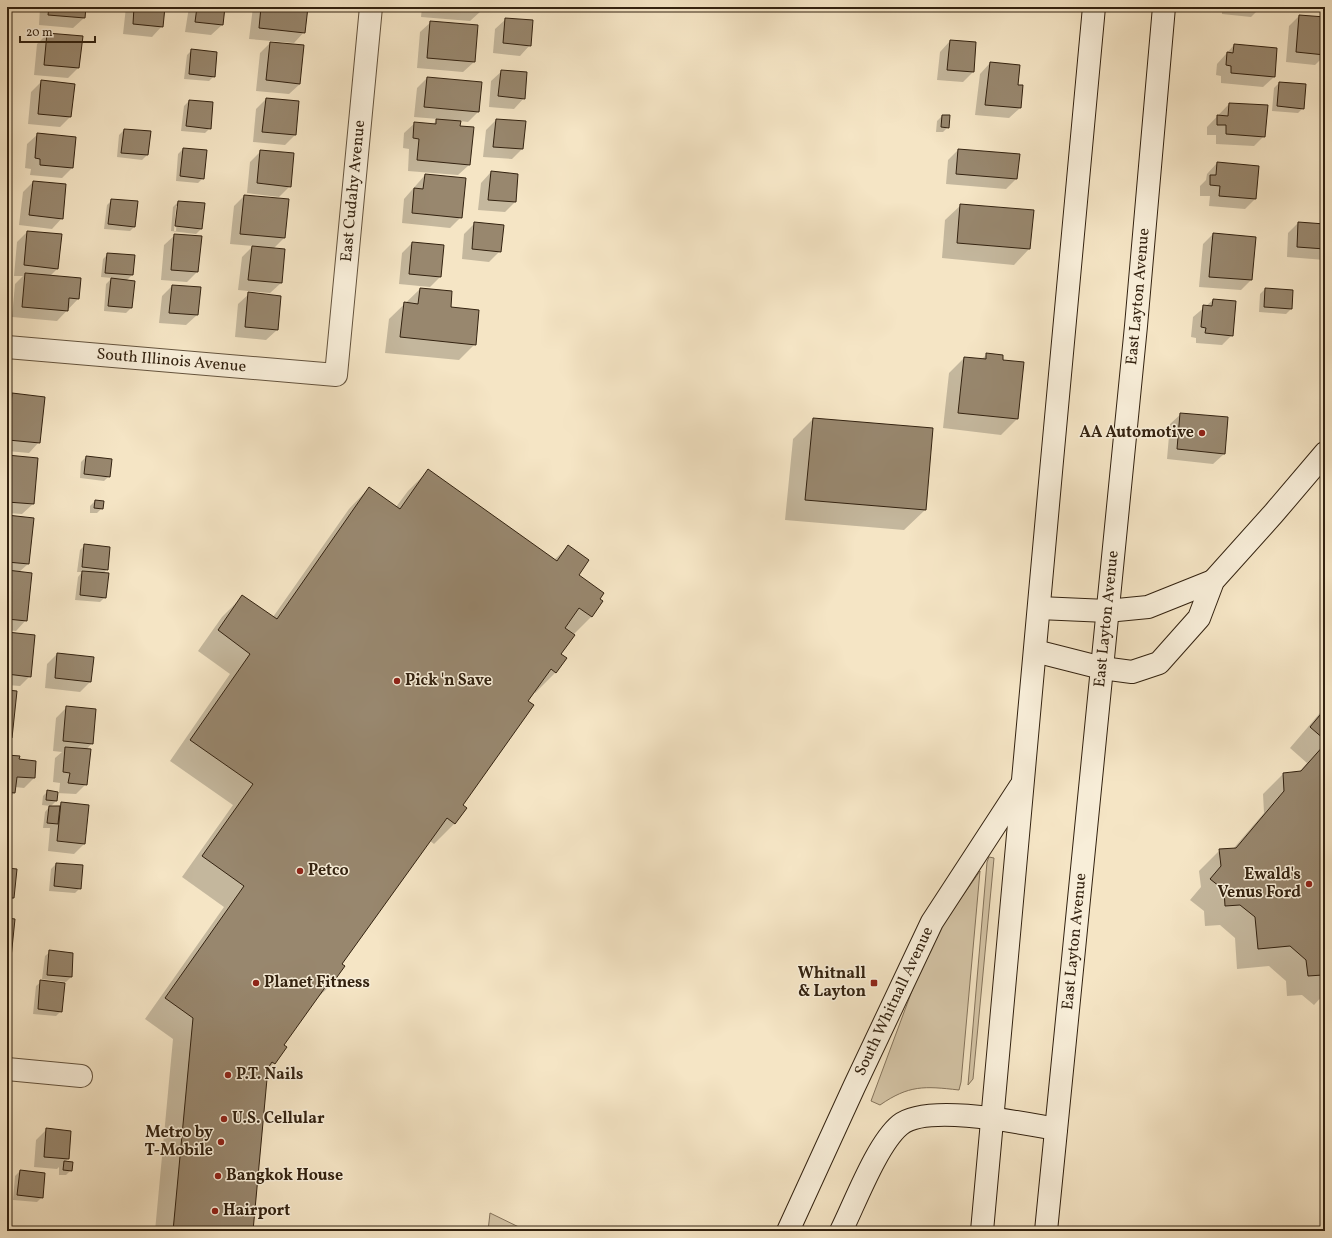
<svg xmlns="http://www.w3.org/2000/svg" width="1332" height="1238" viewBox="0 0 1332 1238" font-family="Vollkorn,serif">
<rect width="100%" height="100%" fill="#f5e5c5"/>
<filter id="stains"><feTurbulence type="fractalNoise" baseFrequency=".005" numOctaves="4"/><feColorMatrix values="0 0 0 0 .2 0 0 0 0 .09 0 0 0 0 .02 0 0 0 .5 -.17"/></filter>
<radialGradient id="worn" r=".72"><stop offset=".6" stop-color="#630" stop-opacity="0"/><stop offset="1" stop-color="#630" stop-opacity=".3"/></radialGradient>
<!-- green -->
<path fill="#d4c4a6" stroke="#84735b" d="M989,857L994,858L973,1079L968,1085L987,862Z
M980,871L961,1082L959,1090C924,1086 909,1085 880,1105L871,1101L916,980L941,927Z
M490,1213L527,1231H488Z"/>
<!-- shadow -->
<path fill="#0003" fill-rule="evenodd" d="M40,7H85L84,18L73,28L39,25Z
M126,7H164L162,26L152,37L123,34Z
M189,7H224L222,25L211,35L185,32Z
M253,7H307L304,32L294,43L249,39Z
M422,7H481V11L470,21L421,17Z
M513,7H528L526,8Z
M1222,7H1261L1251,17L1222,14Z
M1299,16L1325,18V55L1315,65L1286,62L1289,26Z
M506,19L530,45L520,56L493,53L495,29Z
M431,22L477,26L474,62L463,72L417,68L420,32Z
M47,34L82,37L78,68L68,78L34,75L37,44Z
M950,41L973,72L963,82L937,80L940,52Z
M270,43L300,84L289,94L256,91L260,53Z
M1234,45L1274,77L1263,87L1221,83V76L1216,75L1217,64Z
M192,50L214,76L209,81L184,79L187,55Z
M990,63L1017,86L1020,108L1009,118L975,115L980,74Z
M502,71L524,98L514,109L489,107L491,81Z
M427,78L478,112L468,122L460,121L459,127L472,128L469,165L458,175L408,171L409,149L403,148L404,133L415,123L433,124L438,119L414,117L417,88Z
M41,82L70,117L60,127L28,124L31,92Z
M1279,83L1303,108L1298,113L1272,111L1274,88Z
M266,99L296,134L285,145L253,142L256,109Z
M189,101L212,103L210,128L205,133L181,131L184,106Z
M1229,104L1267,106L1264,136L1254,146L1216,144V135H1207V127Z
M942,116L948,127L943,132H936L937,121Z
M496,120L524,122L522,149L512,159L483,157L486,130Z
M124,130L147,155L142,160L117,157L119,135Z
M38,134L72,168L62,178L30,175L31,169L25,168L27,144Z
M183,149L203,178L198,183L176,181L178,154Z
M958,150L1019,155L1016,179L1006,189L946,184L948,160Z
M261,151L290,186L279,197L247,193L250,162Z
M1217,163L1255,199L1245,209L1209,206L1210,196H1200V186L1206,180L1207,174Z
M491,172L515,202L505,212L478,210L481,183Z
M425,175L461,217L450,228L402,223L404,199Z
M33,182L62,218L52,229L19,225L23,192Z
M244,196L284,238L273,249L281,283L270,293L238,290L242,257L253,246L230,244L234,206Z
M112,200L135,226L130,231L104,229L107,205Z
M178,202L201,229L196,234L171,231L173,207ZM176,206H178L176,231H174Z
M961,205L1032,211L1029,249L1014,265L942,258L945,220Z
M475,223L500,251L489,262L462,259L464,234Z
M1298,223L1325,225V260L1287,257L1288,233Z
M27,232L57,269L50,276L80,279L78,299L57,321L12,317L15,284L23,276H14L17,242Z
M1213,234L1251,280L1241,290L1199,287L1203,244Z
M175,235L201,237L197,272L187,282L161,280L164,245Z
M412,243L443,246L440,277L430,287L399,284L402,253Z
M108,254L132,275L126,281L134,282L131,308L126,313L104,311L106,284L112,278L101,277L103,259Z
M172,286L199,288L197,315L186,325L159,323L162,296Z
M420,289L450,308L475,344L459,360L385,353L389,319Z
M1265,289L1291,309L1286,314L1259,312L1260,294Z
M249,294L280,297L277,330L266,340L235,337L238,304Z
M1213,300L1232,335L1222,345L1196,343V338L1191,337L1193,317Z
M987,354L1002,361L1023,363L1017,419L1001,435L943,428L949,373L964,358L981,360Z
M12,394L39,442L29,453L7,451V399Z
M1181,414L1224,454L1213,464L1167,459L1170,424Z
M813,419L925,510L904,530L785,520L793,439Z
M7,457L37,459L33,504L22,514L7,513Z
M86,457L109,476L104,481L80,478L81,462Z
M428,471L554,560L568,547L577,575L602,602L591,617L573,635L560,655L556,672L535,693L534,692L462,805L455,823L434,844L429,840L341,964L332,984L315,1000L283,1045L274,1063L267,1070L252,1231H155L173,1039L145,1019L224,907L182,877L233,805L170,761L230,674L198,651L222,617L243,596L273,617L349,509L369,488L396,507L408,491Z
M95,501L102,508L97,513H90V506Z
M7,516L28,564L19,572L26,620L16,631L7,630Z
M85,545L107,569L103,574L105,597L100,602L75,600L78,577L82,572H77L80,550Z
M7,633L30,676L20,686L7,685Z
M57,654L91,681L80,692L45,688L47,664Z
M67,707L92,743L86,750V784L76,794L57,793L56,801L50,807H58L62,803L84,844L74,854L48,851L50,828H43L45,812L50,806L42,805L43,796L48,791L59,793L60,783L53,782L55,758L62,752L53,751L56,718Z
M1325,707V993L1314,1005L1302,995L1287,996L1286,981L1269,966L1237,969L1235,938L1220,925L1205,926L1204,911L1190,900L1201,887L1199,871L1220,850L1233,849L1264,813L1263,794L1283,774L1298,773L1307,763L1290,748Z
M7,756L18,760L35,762L34,778L24,788L15,787L14,793L7,800Z
M56,864L80,888L75,893L49,891L51,869Z
M7,869L16,870L13,898L7,904Z
M50,952L72,954L71,977L66,982L42,979L45,956Z
M41,982L61,1011L56,1016L33,1014L36,986Z
M47,1129L68,1159L65,1162L71,1170L66,1175H59V1167L57,1169L34,1167L36,1140Z
M20,1171L42,1197L37,1202L13,1200L15,1176Z"/>
<!-- building -->
<path fill="#98876e" stroke="#332210" d="M49,7H86L85,18L48,15Z
M134,7H165L163,27L133,24Z
M197,7H225L223,25L195,22Z
M261,7H308L305,33L259,28Z
M435,7H482V11Z
M1299,15L1325,17V55L1296,52Z
M505,18L533,20L531,46L503,43Z
M430,21L478,25L475,62L427,58Z
M47,33L83,36L79,68L44,65Z
M950,40L976,42L974,72L947,70Z
M270,42L304,45L300,84L266,80Z
M1234,44L1277,48L1275,77L1231,73V66L1226,65L1227,52L1233,53Z
M191,49L217,52L215,77L189,74Z
M990,62L1020,65L1018,85H1023L1021,108L985,105Z
M501,70L527,72L525,99L498,96Z
M427,77L482,82L479,112L424,107Z
M41,80L75,84L71,117L38,114Z
M1279,82L1306,84L1304,109L1277,106Z
M266,98L299,101L296,135L262,132Z
M189,100L213,102L211,129L186,126Z
M1229,103L1268,105L1265,137L1226,134V125H1217V115L1228,116Z
M942,115H950L949,128L941,127Z
M436,119L461,121L460,126L474,127L470,165L417,160L419,139L413,138L414,122L436,124Z
M496,119L526,121L523,149L493,147Z
M124,129L151,131L148,155L121,153Z
M37,133L76,137L73,168L40,165V159L35,158Z
M183,148L207,150L204,179L180,176Z
M958,149L1020,154L1017,179L956,174Z
M260,150L294,153L291,187L257,183Z
M1217,162L1259,166L1256,199L1219,196L1220,186L1210,185V175H1216Z
M491,171L518,174L516,202L488,200Z
M425,174L466,178L462,218L412,213L414,188L423,189Z
M33,181L66,184L63,219L29,215Z
M244,195L289,199L285,238L240,234Z
M111,199L138,201L135,227L108,224Z
M178,201L205,203L202,229L175,226Z
M960,204L1034,210L1030,249L957,243Z
M474,222L504,225L501,252L472,249Z
M1298,222L1325,224V249L1297,247Z
M27,231L62,234L58,269L24,265Z
M1213,233L1256,237L1252,280L1209,277Z
M174,234L202,236L198,272L171,270Z
M412,242L444,245L441,277L409,274Z
M252,246L285,249L282,283L248,280Z
M107,253L135,255L133,275L105,273Z
M25,273L81,278L79,299L69,298L68,311L22,307Z
M111,278L135,281L132,308L108,306Z
M172,285L201,287L198,315L169,313Z
M420,288L452,291L451,307L479,310L476,345L400,337L404,302L418,304Z
M1265,288L1293,290L1292,309L1264,307Z
M248,292L281,296L278,330L245,327Z
M1213,299L1236,301L1233,336L1205,333L1206,328L1201,327L1203,305L1212,306Z
M986,353L1003,355V360L1024,362L1018,419L958,413L964,357L986,359Z
M12,393L45,397L40,443L8,440Z
M1180,413L1228,417L1225,454L1177,449Z
M813,418L933,428L926,510L805,500Z
M7,455L38,458L34,504L7,502Z
M86,456L112,459L110,477L84,474Z
M428,469L557,561L568,545L589,560L579,575L604,593L600,599L603,601L592,617L579,608L565,628L575,635L561,654L567,658L556,673L551,669L528,701L534,705L463,805L467,808L455,824L447,818L342,964L345,966L332,984L329,982L284,1045L287,1047L275,1064L272,1062L268,1068L253,1231H173L193,1018L165,998L244,886L202,856L253,784L190,740L250,654L218,630L242,595L277,619L369,487L400,509Z
M95,500L104,501L103,509L94,508Z
M7,515L34,518L29,564L7,562Z
M84,544L110,547L108,570L82,567Z
M7,570L32,573L27,621L7,619Z
M82,571L109,573L106,598L80,595Z
M7,632L35,635L31,677L7,674Z
M57,653L94,657L91,682L55,678Z
M7,690L17,691L12,738L7,737Z
M66,706L96,709L93,744L63,741Z
M1325,709V740L1310,727Z
M1325,744V976L1323,975L1308,976L1306,960L1290,946L1258,949L1255,917L1240,905L1225,906L1224,890L1210,879L1221,866L1219,849L1236,848L1284,791L1283,773L1301,771Z
M65,747L91,749L87,785L68,783L70,773L63,772Z
M7,755L20,756L19,759L36,761L35,778L17,777L15,793L7,792Z
M47,790L58,792L57,801L46,800Z
M61,802L89,805L85,844L57,841Z
M49,806H60L58,824L47,823Z
M56,863L83,865L81,889L54,886Z
M7,868L17,869L14,898H7Z
M7,918L15,919L11,958L7,957Z
M49,950L73,953L72,977L47,975Z
M40,980L65,983L62,1012L38,1009Z
M7,988H11L7,1021Z
M46,1128L71,1131L69,1159L44,1157Z
M64,1161L73,1162L72,1171L63,1170Z
M20,1170L45,1173L43,1198L17,1195Z"/>
<g fill="none" stroke-linecap="round" stroke-linejoin="round">
<!-- street casing -->
<g stroke="#64533d" stroke-width="24">
<g id="street">
<path id="s1" d="M7,347L336,375L371,7"/>
<path d="M7,1069L81,1076"/>
</g>
</g>
<!-- secondary casing -->
<g stroke="#332210" stroke-width="24">
<g id="secondary">
<path d="M1039,608L1107,611L1148,607L1213,581"/>
<path d="M1035,651L1102,668L1132,672L1159,663L1199,618L1213,581L1274,513L1325,453"/>
<path id="s2" d="M788,1231L854,1087L932,922L1020,787"/>
<path d="M841,1231C855,1203 877,1144 900,1125C927,1103 1022,1123 1056,1129"/>
<path d="M982,1231C1017,823 1057,415 1094,7"/>
<path id="s3" d="M1046,1231L1136,326L1164,7"/>
</g>
</g>
<!-- street -->
<use href="#street" stroke="#f8eed9" stroke-width="22"/>
<!-- secondary -->
<use href="#secondary" stroke="#f8eed9" stroke-width="22"/>
</g>
<!-- markers -->
<g fill="#8f2418" stroke="#f8eed9" stroke-width="1.5">
<circle cx="1202" cy="433" r="4"/>
<circle cx="397" cy="681" r="4"/>
<circle cx="300" cy="871" r="4"/>
<circle cx="1309" cy="884" r="4"/>
<circle cx="256" cy="983" r="4"/>
<rect x="870" y="979" width="8" height="8" rx="2"/>
<circle cx="228" cy="1075" r="4"/>
<circle cx="224" cy="1119" r="4"/>
<circle cx="221" cy="1142" r="4"/>
<circle cx="218" cy="1176" r="4"/>
<circle cx="215" cy="1211" r="4"/>
</g>
<g text-anchor="middle" dominant-baseline="central" stroke-width="3" stroke-linejoin="round" paint-order="stroke">
<!-- street labels -->
<g font-size="16" fill="#332210" stroke="#f8eed9">
<text stroke="none"><textPath href="#s1" startOffset="515">East Cudahy Avenue</textPath></text>
<text stroke="none"><textPath href="#s3" startOffset="939">East Layton Avenue</textPath></text>
<text stroke="none"><textPath href="#s1" startOffset="165">South Illinois Avenue</textPath></text>
<text stroke="none"><textPath href="#s3" startOffset="615">East Layton Avenue</textPath></text>
<text stroke="none"><textPath href="#s3" startOffset="291">East Layton Avenue</textPath></text>
<text stroke="none"><textPath href="#s2" startOffset="253">South Whitnall Avenue</textPath></text>
</g>
<!-- poi labels -->
<g font-size="16" font-weight="bold" fill="#332210" stroke="#f8eed9" text-anchor="start">
<text x="1194" y="433" text-anchor="end">AA Automotive</text>
<text x="405" y="681">Pick 'n Save</text>
<text x="308" y="871">Petco</text>
<text x="1301" y="875" text-anchor="end">Ewald's<tspan x="1301" dy="18">Venus Ford</tspan></text>
<text x="866" y="974" text-anchor="end">Whitnall<tspan x="866" dy="18">&amp; Layton</tspan></text>
<text x="264" y="983">Planet Fitness</text>
<text x="236" y="1075">P.T. Nails</text>
<text x="232" y="1119">U.S. Cellular</text>
<text x="213" y="1133" text-anchor="end">Metro by<tspan x="213" dy="18">T-Mobile</tspan></text>
<text x="226" y="1176">Bangkok House</text>
<text x="223" y="1211">Hairport</text>
</g>
</g>
<!-- margin -->
<rect width="1332" height="1238" fill="none" stroke="#f5e5c5" stroke-width="24"/>
<rect x="8" y="8" width="1316" height="1222" fill="none" stroke="#332210" stroke-width="2"/>
<rect x="12" y="12" width="1308" height="1214" fill="none" stroke="#332210"/>
<!-- scale -->
<path d="M20 36v6h75v-6" fill="none" stroke="#332210" stroke-width="2"/>
<text x="26" y="36" font-size="12" fill="#332210" stroke="#f8eed9" stroke-width="3" paint-order="stroke">20 m</text>
<rect width="100%" height="100%" filter="url(#stains)"/>
<rect width="100%" height="100%" fill="url(#worn)"/>
</svg>
